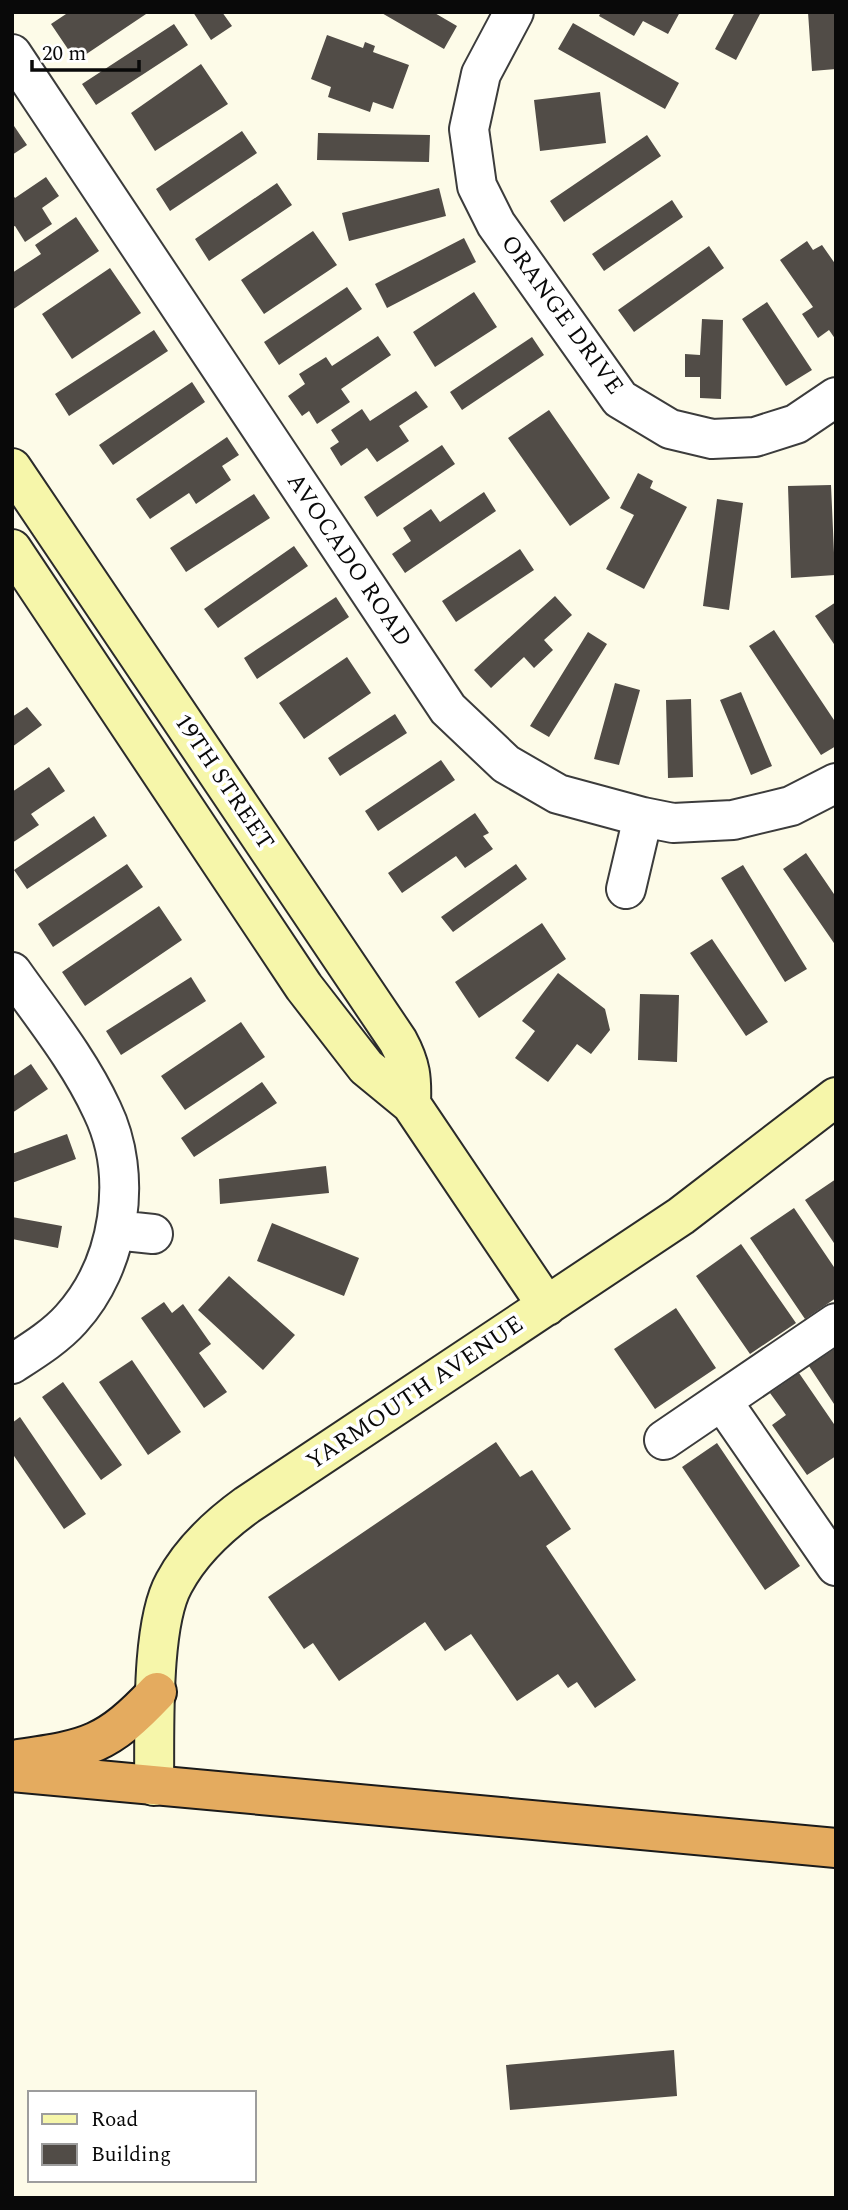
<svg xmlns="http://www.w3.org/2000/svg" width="848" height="2210" viewBox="0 0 848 2210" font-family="Spectral,serif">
<rect width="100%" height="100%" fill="#fdfbe8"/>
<!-- building -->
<path fill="#514c47" d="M69,12H149L76,61L51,24Z
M193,12H222L232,26L211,40Z
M380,12H433L457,26L444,49Z
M601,12H680L668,34L643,21L634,36L599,16Z
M735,12H761L736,60L715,49Z
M808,12H835L836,69L812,71Z
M573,23L679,83L665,109L558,49Z
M174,24L188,45L96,105L82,84Z
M327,35L363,48L365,42L375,46L373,52L409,65L393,109L373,102L370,112L328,97L331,87L311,79Z
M201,64L228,104L155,151L131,113Z
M600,92L606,143L540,151L534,100Z
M12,123L27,145L12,155Z
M242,131L257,153L170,211L156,189Z
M318,133L430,135L429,162L317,160Z
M647,135L661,156L564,222L550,201Z
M46,177L59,196L42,208L52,224L25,242L15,226L12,227V194L15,198Z
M277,183L292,205L209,261L195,239Z
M439,188L446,216L349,241L342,213Z
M672,200L683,217L604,271L592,254Z
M76,217L99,251L12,310V273L41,254L35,245Z
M313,231L337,265L264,314L241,280Z
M464,238L476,262L387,308L375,284Z
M807,241L813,250L822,245L836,265V340L829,330L818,338L802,314L813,307L780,260Z
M709,246L724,268L634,332L618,310Z
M110,268L141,313L72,359L42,314Z
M347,287L362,309L279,365L264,342Z
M474,292L497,327L435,367L413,332Z
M767,302L812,370L786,386L742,319Z
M702,319L723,320L721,399L700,398V377H685V354L700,355Z
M154,330L168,351L69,416L55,394Z
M378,336L391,355L341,389L350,402L317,424L309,411L302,416L288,396L305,384L299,374L326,357L332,366Z
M532,337L544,355L462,410L450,392Z
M192,382L205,402L113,465L99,445Z
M416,391L428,407L399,426L409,441L377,462L367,448L341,466L330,448L339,442L331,430L362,409L370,421Z
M549,410L610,498L570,526L508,438Z
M227,437L239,455L222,466L231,480L196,504L189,493L150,519L136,499Z
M442,445L455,464L377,517L364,497Z
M638,473L653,481L650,488L687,507L644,589L606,569L634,515L620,508Z
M831,485L835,575L791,578L788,486Z
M484,492L496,511L405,573L392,554L411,541L403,528L431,509L440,522Z
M254,494L270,518L186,572L170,548Z
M717,499L743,503L729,610L703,606Z
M294,546L308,566L218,628L204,609Z
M520,549L534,570L456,622L442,601Z
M555,596L572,615L544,640L553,650L534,668L524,657L491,688L474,670Z
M336,597L349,617L257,679L244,658Z
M836,602V647L815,616Z
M774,630L836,723V746L821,755L749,646Z
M588,632L607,644L549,737L530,726Z
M347,657L371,693L304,739L279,703Z
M615,683L640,690L619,765L594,759Z
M741,692L772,766L751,775L720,700Z
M691,699L693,777L668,778L666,700Z
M27,707L42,725L12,747V717Z
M395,714L407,733L340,776L328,758Z
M441,760L455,780L378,831L365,811Z
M49,767L65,791L31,814L39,825L12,843V792Z
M475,813L489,833L483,836L493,849L465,868L456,856L402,893L388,873Z
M94,816L107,836L27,889L14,870Z
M806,853L836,897V946L783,869Z
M127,864L143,887L53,947L38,924Z
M516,864L527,879L453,932L441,917Z
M743,865L807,969L785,982L721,878Z
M159,906L182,940L85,1006L62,972Z
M542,923L566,959L479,1018L455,982Z
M712,939L768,1022L746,1036L690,953Z
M558,973L605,1009L610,1030L591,1054L577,1044L548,1082L515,1058L535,1031L522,1021Z
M191,977L206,1001L121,1055L106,1031Z
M640,994L679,995L677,1062L638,1060Z
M241,1022L265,1057L185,1110L161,1076Z
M31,1064L48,1089L12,1113V1077Z
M262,1082L277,1103L194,1157L181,1138Z
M67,1134L76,1159L12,1183V1154Z
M326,1166L329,1193L220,1204L219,1179Z
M836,1179V1246L805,1200Z
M794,1208L836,1270V1298L805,1319L750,1238Z
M12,1217L62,1226L58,1248L12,1239Z
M272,1223L359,1258L344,1296L257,1261Z
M741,1244L796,1323L750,1354L696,1276Z
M229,1276L295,1335L263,1370L198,1310Z
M164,1302L172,1313L183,1304L211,1344L199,1353L227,1392L204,1408L141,1318Z
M676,1308L716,1368L655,1409L614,1349Z
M836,1348V1407L809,1366Z
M132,1360L181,1432L148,1455L99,1382Z
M799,1373L836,1427V1456L807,1475L772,1425L786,1415L770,1393Z
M63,1382L122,1465L101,1480L42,1397Z
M20,1417L86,1514L64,1529L12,1453V1423Z
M496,1442L520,1477L532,1470L571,1529L546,1546L636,1680L595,1708L577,1682L568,1688L558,1674L517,1701L471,1634L445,1651L425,1622L339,1681L313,1643L304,1649L268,1597Z
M717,1443L800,1566L765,1590L682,1467Z
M674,2050L677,2096L510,2110L506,2065Z"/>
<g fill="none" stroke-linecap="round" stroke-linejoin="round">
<!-- street casing -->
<g stroke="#3c3c3c" stroke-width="42">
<path id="street" d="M514,12L481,74L469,129L477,186L496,224L620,399L670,429L712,439L755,437L796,424L836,397
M12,54L448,709L506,764L558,794L643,817L673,823L733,820L791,806L836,783
M626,889L643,817
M12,972C43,1016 79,1060 102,1110C134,1176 120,1265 71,1319C55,1337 32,1351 12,1364
M115,1230L153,1234
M722,1401L836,1566
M664,1440L836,1323"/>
</g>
<!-- secondary casing -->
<g stroke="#2b2b2b" stroke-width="42">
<path id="secondary" d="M12,468L398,1041C411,1065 412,1078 411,1104
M12,549L304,987L366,1067L411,1104L547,1306
M154,1786C155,1734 150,1626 174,1583C191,1551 218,1526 247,1505L681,1216L836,1097"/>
</g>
<!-- highway casing -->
<g stroke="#1a1a1a" stroke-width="42">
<path id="highway" d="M18,1759C89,1749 107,1745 157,1692
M12,1772L836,1848"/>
</g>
<!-- street -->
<use href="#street" stroke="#fff" stroke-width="38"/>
<!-- secondary -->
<use href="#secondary" stroke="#f6f6aa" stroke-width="38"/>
<!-- highway -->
<use href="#highway" stroke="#e4ab5f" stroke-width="38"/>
</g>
<g text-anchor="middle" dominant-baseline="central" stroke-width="7" stroke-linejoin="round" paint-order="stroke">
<!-- street labels -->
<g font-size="24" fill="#090909" stroke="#fff">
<text transform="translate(562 315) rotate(54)">ORANGE DRIVE</text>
<text transform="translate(349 560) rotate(56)">AVOCADO ROAD</text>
<text transform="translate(224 782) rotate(56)">19TH STREET</text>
<text transform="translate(415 1393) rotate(-34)">YARMOUTH AVENUE</text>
</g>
</g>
<!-- border -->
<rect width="848" height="2210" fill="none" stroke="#090909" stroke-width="28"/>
<!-- legend -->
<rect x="28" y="2091" width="228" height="91" fill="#ffffff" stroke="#9d9d9d" stroke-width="2"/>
<rect x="42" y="2114" width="35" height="10" fill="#f6f6aa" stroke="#9d9d9d" stroke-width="2"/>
<text x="91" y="2126" font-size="21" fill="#090909">Road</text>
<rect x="42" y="2144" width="35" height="21" fill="#514c47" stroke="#9d9d9d" stroke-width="2"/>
<text x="91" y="2161" font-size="21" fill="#090909">Building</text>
<!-- scale -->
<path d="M32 60v10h107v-10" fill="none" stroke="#090909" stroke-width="3.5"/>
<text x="42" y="60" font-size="21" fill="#090909" stroke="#ffffff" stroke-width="5" paint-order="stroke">20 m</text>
</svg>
